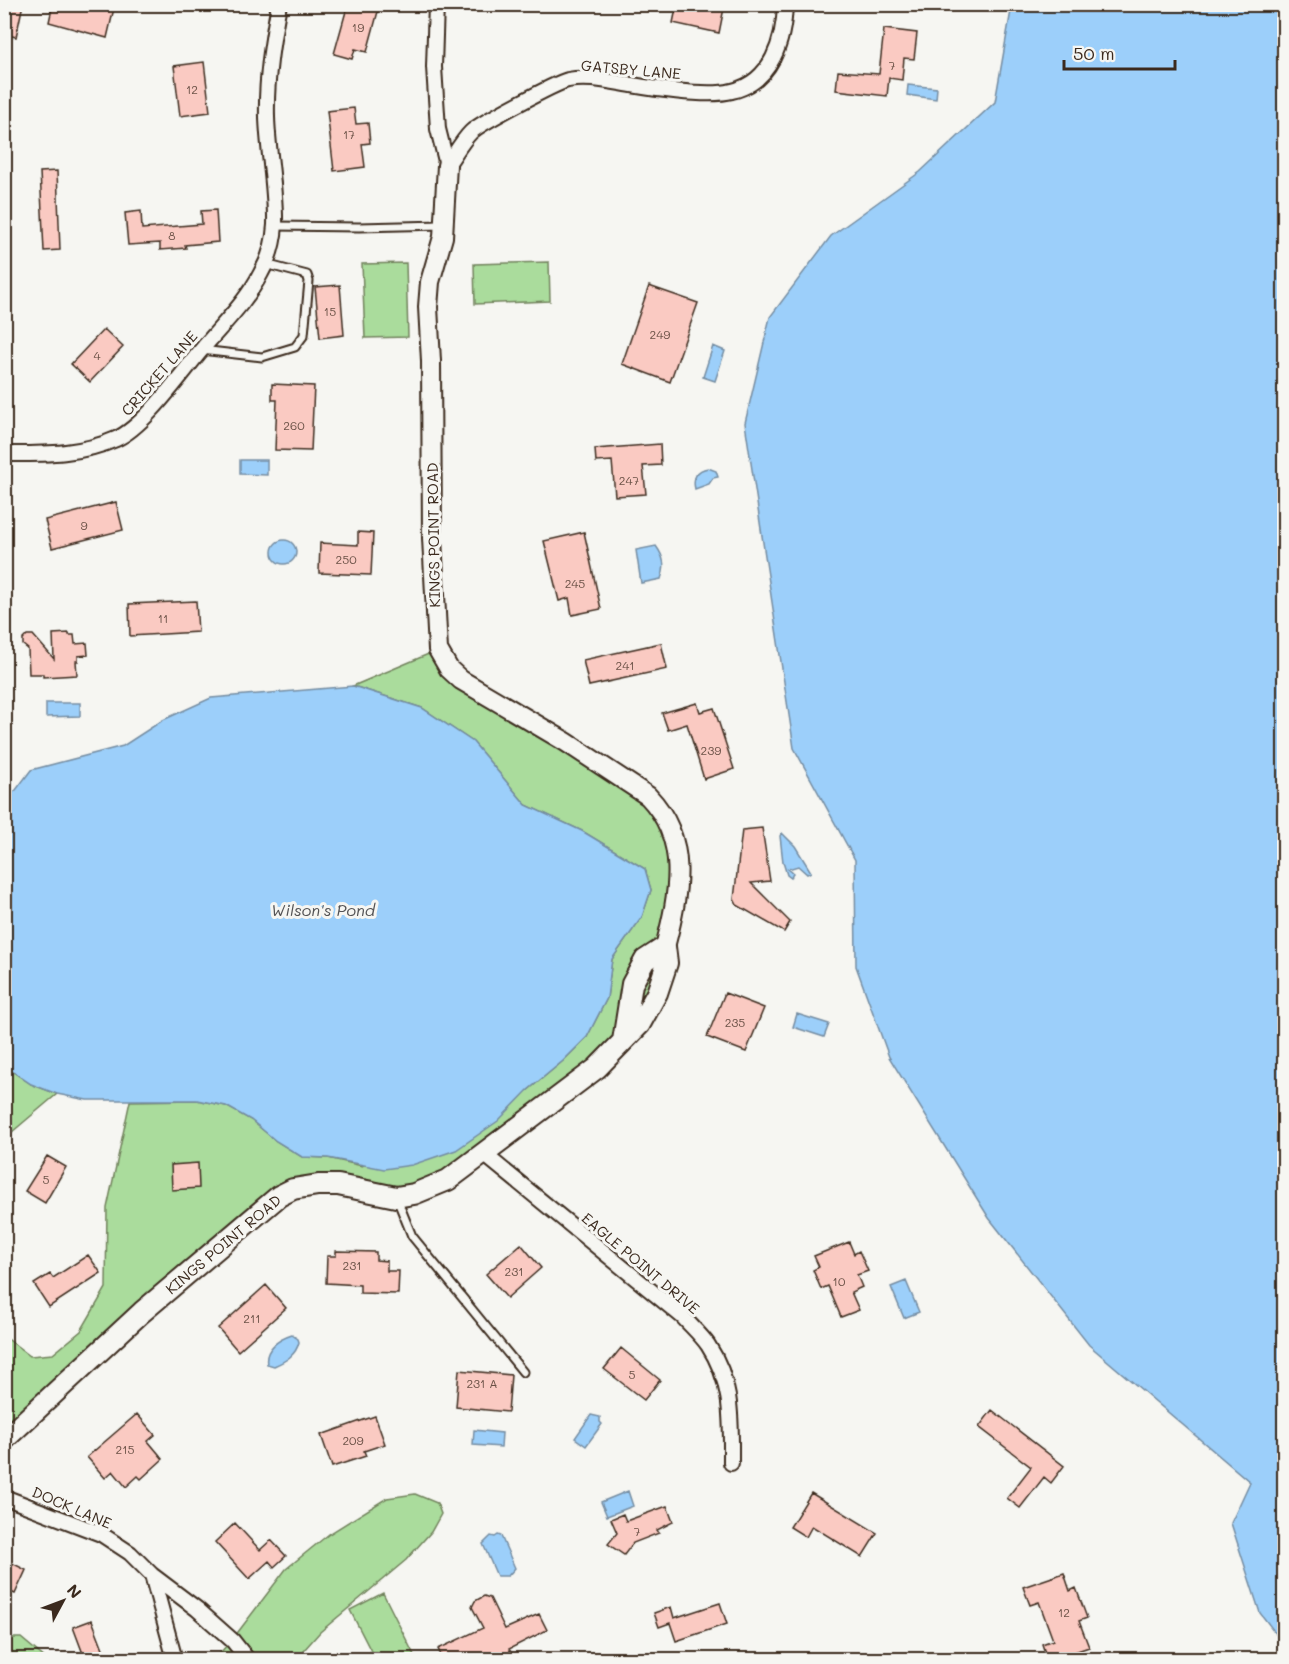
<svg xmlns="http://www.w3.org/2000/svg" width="1289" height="1664" viewBox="0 0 1289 1664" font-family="Mali,sans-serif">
<rect width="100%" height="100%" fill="#f6f6f2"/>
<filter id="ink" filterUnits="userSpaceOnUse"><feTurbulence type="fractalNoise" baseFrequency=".0167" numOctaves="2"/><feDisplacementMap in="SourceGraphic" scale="12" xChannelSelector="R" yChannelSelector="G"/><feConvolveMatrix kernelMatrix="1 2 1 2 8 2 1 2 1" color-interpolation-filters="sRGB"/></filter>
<g filter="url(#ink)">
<!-- green -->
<path fill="#aadc9c" stroke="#72835d" stroke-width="1.5" d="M549,262L550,301L475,304L474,264Z
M406,263L408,337L365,338L362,264Z
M438,650L449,669L648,796L671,830L672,921L640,1024L414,1194L293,1189L5,1440V1337L30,1356L53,1354L81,1331L106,1288L107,1208L130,1101L197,1100L226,1106L251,1120L276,1141L302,1157L328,1158L362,1166L528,1090L563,1061L587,1037L607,998L612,959L642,917L651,890L645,869L582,831L526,805L473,742L422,708L353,686Z
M4,1047L9,1069L31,1084L57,1094L5,1138Z
M415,1494L437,1503L441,1514L431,1532L406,1560L320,1632L304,1650L302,1659L214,1660L235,1636L286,1569L329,1534L387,1498Z
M383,1593L416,1659H375L350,1610Z
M5,1638H21L46,1659H5Z"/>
<!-- water -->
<path fill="#9ccffa" stroke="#758da2" stroke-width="1.5" d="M1012,5H1284V1644L1260,1613L1231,1523L1250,1482L1089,1345L989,1218L889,1057L856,966L855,860L794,748L745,423L770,317L831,236L920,172L995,102Z
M908,85L937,88L936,99L907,95Z
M713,346L725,351L715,381L703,377Z
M240,460H267V475L240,474Z
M708,468L716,471L718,477L713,478L709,484L695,489C692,477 697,470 708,468Z
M272 552a12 12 0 1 1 24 0a12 12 0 1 1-24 0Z
M656,546C664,557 666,566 661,579L641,583L636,550Z
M353,686L422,708L473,742L526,805L582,831L645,869L651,890L642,917L612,959L607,998L587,1037L563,1061L528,1090L498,1121L456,1150L412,1165L384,1169L328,1158L302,1157L276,1141L251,1120L226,1106L197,1100H87L57,1094L31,1084L9,1069L4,1047L5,798L16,790L31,770L123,746L163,720L211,698Z
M46,703H80V716L46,717Z
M782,833L795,846L811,872L807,874L798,866L788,869L793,873L791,878L787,875L783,862L780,836Z
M797,1014L829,1024L824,1037L793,1027Z
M906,1281L919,1312L904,1318L891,1287Z
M292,1335L298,1339L299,1342C296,1355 286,1361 274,1366L267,1364C264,1349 279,1339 292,1335Z
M591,1415L600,1417V1422L602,1424L586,1446L575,1438Z
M474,1430L502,1433L501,1447L473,1445Z
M628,1491L633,1506L607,1516L601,1502Z
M498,1535L501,1536L515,1568L508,1576H497L483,1544L491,1536L495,1537Z"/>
<!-- building -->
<path fill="#facac2" stroke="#3b2a1e" stroke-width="1.5" d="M6,4H23L16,37L4,34Z
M53,4H115L107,38L49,22Z
M348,4H380L367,52L355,49L352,59L334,54Z
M677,4H714V6L724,8L719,33L673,23Z
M884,29L917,33L914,59L904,58L902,80L889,78L887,96L836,90L838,71L879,74Z
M204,62L210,112L180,116L174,66Z
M354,108L356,124L368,123L370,143L362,144L365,167L334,171L327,111Z
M57,171L60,250L44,251L40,172Z
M216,210L218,242L185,245L186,248L160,250V243L128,245L125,213L141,211L142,229L202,224L201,211Z
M340,285L344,335L320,338L315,287Z
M649,286L698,303L670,382L622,364Z
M104,329L123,347L90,382L71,364Z
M272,384L314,386L311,451L275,450L277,400H272Z
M660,444L661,465L643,466L646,494L615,496L612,461L596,462L595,449Z
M116,502L123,530L52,548L45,520Z
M358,532L373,533L371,575L319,573L320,543L358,545Z
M584,532L601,609L572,615L569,598L559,601L544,541Z
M196,601L198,632L130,636L129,604Z
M69,633V635H74L75,644L87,643L88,655L78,656V661H76L77,675L43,677V674H29L28,649L23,645V639L27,635H33L54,659L53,634Z
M661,643L667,669L589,686L583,660Z
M697,703L700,712L714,708L734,769L704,779L687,724L668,730L662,713Z
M762,828L770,881L751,883L790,922L784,932L737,905L734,899L742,830Z
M725,993L764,1008L746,1052L707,1037Z
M47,1156L66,1167L45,1203L25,1191Z
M198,1163L199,1188L172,1190L171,1165Z
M849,1242L854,1254L859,1251L868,1271L857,1275L862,1287L851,1292L859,1310L841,1317L828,1286L821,1289L813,1270L819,1267L814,1256Z
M521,1244L541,1268L507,1298L486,1274Z
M336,1251L376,1252V1260L387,1261V1271H399L398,1294L360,1293V1285L326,1283L327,1256H336Z
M88,1255L101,1273L49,1307L34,1284L50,1274L53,1278Z
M266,1285L286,1308L238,1351L218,1328Z
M621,1348L660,1380L644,1400L604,1369Z
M459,1370L511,1375L508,1412L456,1407Z
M992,1410L1064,1466L1051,1483L1044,1477L1020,1508L1007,1498L1031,1467L979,1427Z
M137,1414L155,1435L148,1441L163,1459L141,1479L138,1476L126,1487L113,1471L105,1478L87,1457Z
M375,1416L385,1444L364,1451L366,1456L332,1467L321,1435Z
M811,1493L877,1533L862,1557L812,1526L806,1537L790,1527Z
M667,1506L673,1522L657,1530L659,1533L633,1543L624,1555L608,1544L617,1533L611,1519L623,1514L626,1521Z
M235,1523L260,1550L271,1540L286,1556L274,1567L269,1561L249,1579L215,1542Z
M4,1559L26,1570L15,1594L4,1589Z
M1064,1573L1070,1591L1076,1588L1087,1618L1079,1621L1089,1647L1054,1659H1047L1042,1644L1053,1640L1039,1602L1030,1605L1023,1587Z
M484,1596L490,1598L505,1629L539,1614L547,1630L509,1649L511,1652L494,1659H443L438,1649L483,1628L472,1607L475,1601Z
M720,1603L727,1624L676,1641L670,1623L659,1627L654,1613L671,1607L674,1618Z
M92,1620L107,1659H85L73,1627Z"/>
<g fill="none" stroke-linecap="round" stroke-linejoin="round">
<!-- service casing -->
<g stroke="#3b2a1e" stroke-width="11">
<path id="service" d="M275,226L359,227L443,225
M201,350L262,357L295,347L304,335L309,281L307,275L265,264
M397,1199L412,1236L523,1372"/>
</g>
<!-- minor casing -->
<g stroke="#3b2a1e" stroke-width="18">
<path id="minor" d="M436,4L434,67L438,129L447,165
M447,165C455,154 462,141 471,132C480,123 556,83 568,80C589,76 611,82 632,85C656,89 710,97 732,91C772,82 784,40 785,4
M4,454C43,454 80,455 116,439C145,426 181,374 203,348C223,324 247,301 261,273C269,259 274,241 275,225C276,189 268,153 267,117C266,78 272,42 279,4
M484,1154L683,1317C691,1326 701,1335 708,1345C733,1383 731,1419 731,1463
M4,1497L101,1534L130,1553L152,1575L197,1609L233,1641L248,1660
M152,1575L175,1660"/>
</g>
<!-- tertiary casing -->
<g stroke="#3b2a1e" stroke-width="22">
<path id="tertiary" d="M447,165L443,237L430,282L428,307L431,361L432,538L438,650L449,669L461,680L566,742L648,796C690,840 679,893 665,947"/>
</g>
<!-- secondary casing -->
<g stroke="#3b2a1e" stroke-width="24">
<path id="secondary" d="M4,1440L142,1312L279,1196L293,1189L318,1185H338L396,1197L414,1194L448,1180L597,1068L640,1024L657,993L667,963L665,947L645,960L632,984L623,1041"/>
</g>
<!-- service -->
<use href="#service" stroke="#f6f6f2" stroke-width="7"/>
<!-- minor -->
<use href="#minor" stroke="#f6f6f2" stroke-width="14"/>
<!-- tertiary -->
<use href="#tertiary" stroke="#f6f6f2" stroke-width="18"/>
<!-- secondary -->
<use href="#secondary" stroke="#f6f6f2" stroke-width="20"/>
</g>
</g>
<g text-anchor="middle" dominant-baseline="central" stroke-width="6" stroke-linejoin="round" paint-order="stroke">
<!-- number labels -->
<g font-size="12" fill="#6b5247">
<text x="358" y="27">19</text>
<text x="892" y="65">7</text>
<text x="192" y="89">12</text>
<text x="349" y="134">17</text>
<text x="172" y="235">8</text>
<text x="330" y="311">15</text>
<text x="660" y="334">249</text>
<text x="97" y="355">4</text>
<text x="294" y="425">260</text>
<text x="629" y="480">247</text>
<text x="84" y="525">9</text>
<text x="346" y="559">250</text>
<text x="575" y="583">245</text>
<text x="163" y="618">11</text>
<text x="625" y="665">241</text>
<text x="711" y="750">239</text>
<text x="735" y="1022">235</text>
<text x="46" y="1179">5</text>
<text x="352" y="1265">231</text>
<text x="514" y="1271">231</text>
<text x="839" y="1281">10</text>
<text x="252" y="1318">211</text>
<text x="632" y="1374">5</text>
<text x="482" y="1383">231 A</text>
<text x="353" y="1440">209</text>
<text x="125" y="1449">215</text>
<text x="637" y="1531">7</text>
<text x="1064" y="1612">12</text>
</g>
<!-- street labels -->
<g font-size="15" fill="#3b2a1e" stroke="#f6f6f2">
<text transform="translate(631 69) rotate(5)">GATSBY LANE</text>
<text transform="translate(159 373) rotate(-49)">CRICKET LANE</text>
<text transform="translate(433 535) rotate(-91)">KINGS POINT ROAD</text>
<text transform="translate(223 1244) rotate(-40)">KINGS POINT ROAD</text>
<text transform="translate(641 1263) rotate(40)">EAGLE POINT DRIVE</text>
<text transform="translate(72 1507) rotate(23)">DOCK LANE</text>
</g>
<!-- water labels -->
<g font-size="16" font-style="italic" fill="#535355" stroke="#f6f6f2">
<text x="323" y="909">Wilson's Pond</text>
</g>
</g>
<!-- margin -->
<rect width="1289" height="1664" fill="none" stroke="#f6f6f2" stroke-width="24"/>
<rect x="12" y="12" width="1265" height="1640" fill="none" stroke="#3b2a1e" stroke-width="2" filter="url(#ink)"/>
<!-- north arrow -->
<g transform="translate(63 1601) rotate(49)" stroke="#f6f6f2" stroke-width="4.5" paint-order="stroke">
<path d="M0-4.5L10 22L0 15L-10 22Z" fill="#3b2a1e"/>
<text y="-9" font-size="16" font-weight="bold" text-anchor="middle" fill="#3b2a1e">N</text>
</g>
<!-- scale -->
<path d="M1064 60v9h111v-9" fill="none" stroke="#3b2a1e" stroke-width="3"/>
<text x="1073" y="60" font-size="18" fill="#3b2a1e" stroke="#f6f6f2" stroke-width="4.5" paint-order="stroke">50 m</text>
</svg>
